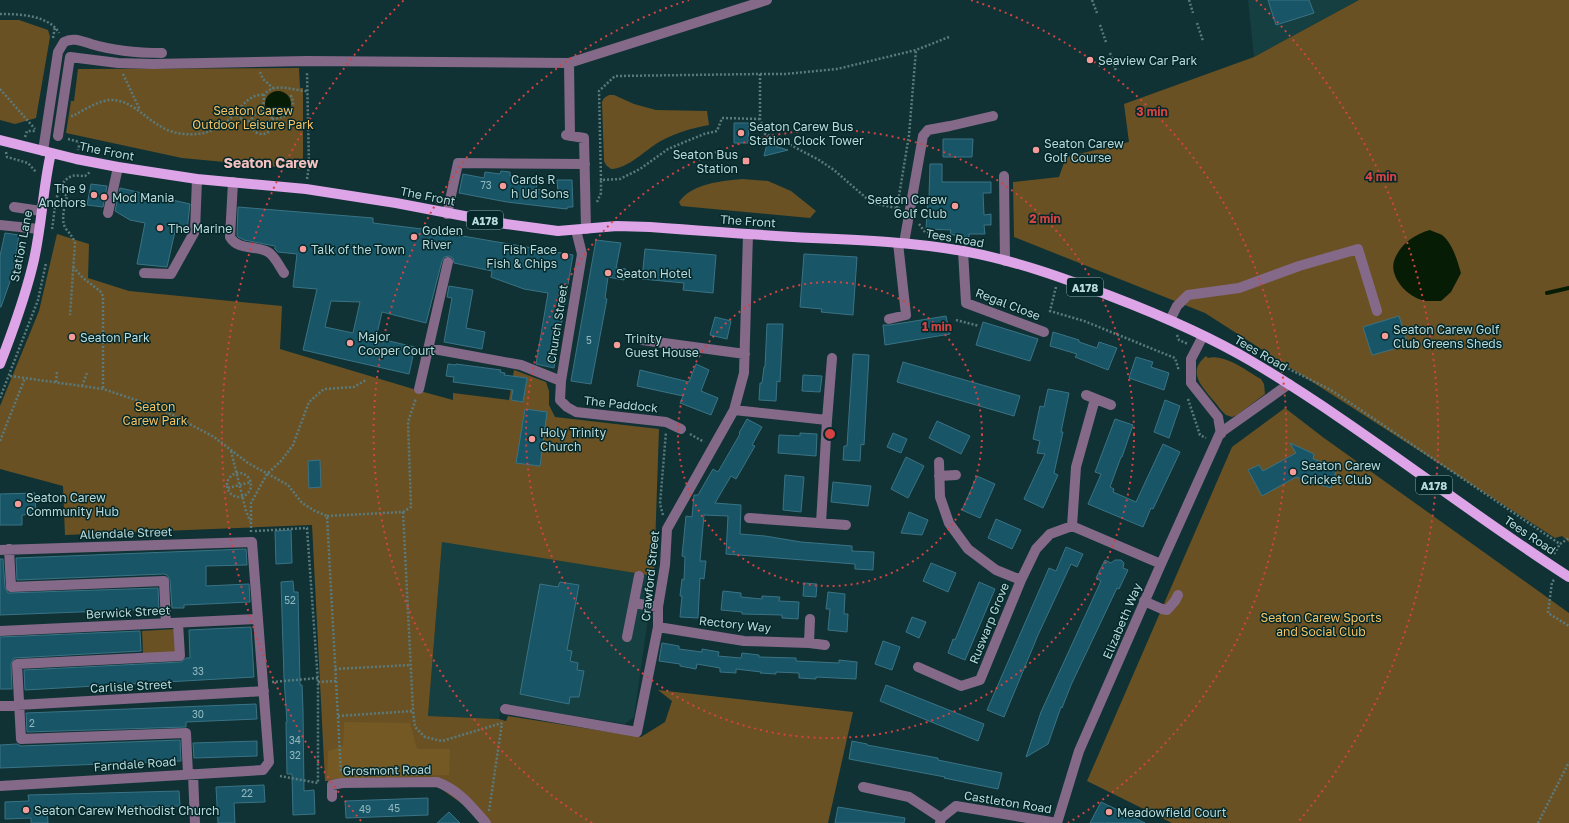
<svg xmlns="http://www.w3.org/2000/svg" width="1569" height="823" viewBox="0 0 1569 823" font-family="'Golos Text',sans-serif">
<rect width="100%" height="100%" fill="#103234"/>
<!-- built -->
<path fill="#153f41" d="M1248,0H1359L1254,57Z
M442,541L654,576L634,717L625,724L501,704L499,719L428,716Z"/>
<!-- green -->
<path fill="#6a5123" d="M1359,0H1569V542L1562,536L1555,538L1205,313L1014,237L1013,182L1059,177L1066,157L1129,142L1124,104L1254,57Z
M0,20H19L48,30L50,37L36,118L15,124L0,120Z
M299,68L300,88H303V165H300V169L182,158L66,133L71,101H74L78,69Z
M609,95H614L634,104L656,110L707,111L709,125C692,128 675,133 659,142C644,151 629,168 611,169L606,165L604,161L602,102L604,98Z
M742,179L768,181L791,191L816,211L810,218L681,206L679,202C692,183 722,181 742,179Z
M57,234L89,244L88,278L129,291L282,306L280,349L420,391L453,400V393L509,400L514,370L546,382L549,391V405L555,417L659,429L654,576L442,542L428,716L499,719L506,721L508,716L641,737L665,722L672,701L658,690L853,712L828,823H489L430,781H325L312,525L65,535L63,486L0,469V406L39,311Z
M1206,356L1208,358C1224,353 1247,371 1261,379L1264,384L1265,394L1237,415L1232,417L1226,415C1221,411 1217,404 1212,399C1201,385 1187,372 1206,356Z
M1285,408L1324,438L1569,613V823H1172L1087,781L1232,447Z
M176,629L177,653L143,654L142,631Z"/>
<!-- forest -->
<path fill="#745925" d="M344,722L410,723L417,749H450L449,775L327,779L328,751L343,746Z"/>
<!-- water -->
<path fill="#071c05" d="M265 104a13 13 0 1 1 26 0a13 13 0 1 1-26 0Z
M1430,230C1433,232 1439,233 1442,235C1453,244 1457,260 1461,273L1451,292L1441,301C1436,301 1431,301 1426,301C1410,299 1389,279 1394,261C1399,245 1415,234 1430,230Z"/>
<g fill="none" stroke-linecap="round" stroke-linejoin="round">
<!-- stream -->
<path stroke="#071c05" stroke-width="4" d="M1547,293L1569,288"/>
</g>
<!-- building -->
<path fill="#185566" stroke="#3a7385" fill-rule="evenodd" d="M1268,0H1309L1314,13L1276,25Z
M734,123H749L748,143H734Z
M943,139H973L972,157H943Z
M767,144L788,150L764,156Z
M930,164H942V182H991V193H983L984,215L991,214V225H984L985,234H969V237H962L950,234L951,230L926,229L928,198H929Z
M501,171L510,172V176L538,178L536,189L558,192L557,180H572L573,207H568L567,209L549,207L507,202L459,193L463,174L484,178L485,172L500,174Z
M91,184L107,186L103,207L87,205Z
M120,188L190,204L187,230L176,227L167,267L137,264L145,223L130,220L115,211Z
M238,207L373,218V223L422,229L573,255L554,368L536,364L548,293L524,289L491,277L492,271L454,263L453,258L449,256L444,257L442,261L426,323L382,312L376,338L415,347L409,374L303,350L317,289L293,287L297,254L278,252L275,249V246L244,240L238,237L237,235ZM331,301L360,302L353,333L325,327Z
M5,233L19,235L13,273L1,307H0V256Z
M596,240L621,243L616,268L626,269L624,280L608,277L605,298L607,299L591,384L571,381Z
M645,249L716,255L713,293L683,290L684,283L642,279Z
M804,254L857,257L853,315L821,312L822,309L800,307Z
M449,286L473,290L466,328L485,332L482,349L444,342L452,298L447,297Z
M946,316L950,334L885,345L883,325H890Z
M1399,316L1408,345L1372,355L1363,327Z
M715,317L731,321L727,339L710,335Z
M983,322L1038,339L1030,361L976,345Z
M767,324H783L780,382L777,381L776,401L759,400L760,383H762L764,367H765Z
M1053,332L1079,340V342L1097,348L1099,342L1117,348L1108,370L1075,357L1077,354L1050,346Z
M853,354L869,355L864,445L861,444L860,461L843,460L844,446H847Z
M1136,357L1153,362L1151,367L1169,373L1164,390L1129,378Z
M903,362L1020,396L1014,416L897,382Z
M448,364L456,365V364L501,370L500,372L505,373L504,375L527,378L523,402L511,400L513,390L453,382L454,377L446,376Z
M696,364L709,370L701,391L718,398L711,415L680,403L683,396L637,386L640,370L689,382Z
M803,375L822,376L820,392L802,391Z
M1048,389L1069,393L1061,432H1063L1054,473L1058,475L1043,508L1024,499L1045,454L1037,453L1040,441L1033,439L1040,406L1044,407Z
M1165,400L1180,406L1169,438L1154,432Z
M525,409L547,412L540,466L516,463Z
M747,419L762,427L752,445L755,446L736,479L731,476L715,503L741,505L740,534L765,536L801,542L852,546V551L874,552L873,570L855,569V564L726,554L728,516L704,515L700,561H706L704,579L700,578L698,618L680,617L682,596H680L682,579L684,580L685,557L682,556L686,516L692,517L694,495H698L713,469L718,472L740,434L739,433Z
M1115,419L1133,425L1122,457H1121L1110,487L1114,489L1113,492L1136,502L1163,444L1180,452L1153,509L1151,508L1143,527L1088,504L1101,474L1095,472Z
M937,421L970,436L961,454L929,438Z
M800,433L817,434L816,456L778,453L779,435L800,436Z
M893,433L907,439L901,453L887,447Z
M1290,443L1314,454L1313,459L1337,467L1331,488L1296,477L1262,496L1248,470L1259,465L1263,471L1296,453Z
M906,457L924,466L908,498L891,489Z
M320,460L321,487L309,488L308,461Z
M785,475L804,477L801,512L783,510Z
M977,476L995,484L980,518L962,510Z
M833,482L871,486L868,506L831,502Z
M35,493L36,514L22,515V525H0V494Z
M909,512L928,520L922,535L901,533Z
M996,519L1021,530L1012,549L988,538Z
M291,530L292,563L276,564L275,531Z
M1066,547L1083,554L1077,567L1071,564L1038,635L1004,717L987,710L1049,568L1056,571Z
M246,549L247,565L206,566V586L249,584L250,602L184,605V608H172L170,580L167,575L164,574L17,580L16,558Z
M0,559H3L5,587L8,593L158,588L159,609L0,615Z
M1105,560L1111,563L1115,560H1121L1124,563L1123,568L1128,570L1119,589L1117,588L1071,685L1062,708L1061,707L1048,744L1026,757L1041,712L1101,581L1096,578Z
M931,563L956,573L948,592L923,581Z
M293,581L294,592H298L300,685H302L303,710L304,791L314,790L315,814L293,815L292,774H287L286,722H287L284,678L281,582Z
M560,582L579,585L567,650L572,651L570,661L578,663L577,670L584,671L579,697H570L569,704L520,694L540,584L558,587Z
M979,582L995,589L965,660L948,653L953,639L955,640Z
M804,583L817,584L816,597L803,596Z
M723,591L741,593V597L762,599V596L780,597L779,601L799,602L798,619L782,618V615L742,614V612L721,610Z
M828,592L845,594L844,614H848L847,632L828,630L830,609H826Z
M912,617L926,622L919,638L906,632Z
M251,627L254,677L25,690L24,670L181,662L186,658H190L189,630Z
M140,631L141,651L14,658L11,664L12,689H0V637Z
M883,641L900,647L892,670L875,664Z
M662,643L679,646V649L702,652V649L719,652L718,656L741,658L742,653L759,655V657L796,658V661L839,663V660L857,662L856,679L816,677V679L799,678V673L776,672V674L760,673L761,672L736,669V673L720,672V668L697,664L696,669L680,666V664L659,661Z
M886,685L984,724L978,741L880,701Z
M256,704L257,719L186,722V727L27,732L26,713Z
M180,740L181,761L0,768V745L17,744L21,746Z
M257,741V756L194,758L193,743Z
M852,741L867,744V745L938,758V760L1002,773L998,789L944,778L945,777L849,759Z
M264,785L265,802L234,803L235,823H218L216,787Z
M179,791L180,806L47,809L48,823H31V818L5,819V802L29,801L28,795Z
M428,798V815L346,818L345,801Z
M1101,802L1145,823H1090Z
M838,807L905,818L904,823H835Z
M449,812L460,823H437Z"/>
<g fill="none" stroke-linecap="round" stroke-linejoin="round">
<!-- path -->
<path stroke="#5a7b7d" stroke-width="2.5" stroke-dasharray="2 2" stroke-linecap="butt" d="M1092,0L1097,13
M1189,0L1193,13
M0,14C19,14 49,15 59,33
M1197,23L1203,41
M1100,25L1106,42
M53,38L55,27
M1110,53L1116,71
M260,72L263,79L273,88
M123,74L140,110
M760,74H785L837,69L916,50L949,37
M0,89L35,129
M263,112L264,95C274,81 293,91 307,91
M251 123a11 11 0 1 1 22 0a11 11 0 1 1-22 0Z
M234,113L240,118L251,122
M71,116H73C84,110 96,102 109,100C131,99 143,117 160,126C172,134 189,136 204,133C211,131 220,127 226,122C238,113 247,93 264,95
M272,119C287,118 299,110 290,94
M760,119L722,118L717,131L704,134L668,149L640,169L620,179L601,180L599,91L615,76L760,74V119L765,134L785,142L819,160L834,170L872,203L901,209
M25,137L27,131H36
M68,139L80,142L78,150
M6,152L7,157L28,163L36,172
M307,179L309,166L307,72
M59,189L67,196C65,206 60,220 66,229C70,234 73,237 75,243L70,315
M597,202L601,193V180
M897,208L909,135L916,50
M919,224L925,232L937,234
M52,229C55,213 54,183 72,176C76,175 81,176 85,176L90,172
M73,267L83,278L100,291L103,296V389
M1056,287L1050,311L1084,321L1175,358L1179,371
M956,320L979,326
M1177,335L1179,340L1188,344
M1281,365L1331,390L1560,544
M10,376L103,389L148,404L173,415L214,437L248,463L288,485L302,503L315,511L327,516L341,773
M56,382L57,372
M82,386L87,373
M0,398L38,300L46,263
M1188,399L1200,435L1206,438
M690,434L704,442
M0,441L25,378
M231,451L246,511L250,521
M227 485a12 12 0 1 1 24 0a12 12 0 1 1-24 0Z
M228,488L251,482
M403,512L411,507L408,422L416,398
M663,515L660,504L666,432
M327,516L403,512L413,711
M255,531L307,528L318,682V783
M251,532V503L267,474L281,461L293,445L309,402L324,389L354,387L366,380
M1560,544L1569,538
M1554,554L1560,544
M1554,580L1552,582L1548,613L1569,626
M335,669L410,665
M272,682L318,678
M318,682L337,681
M338,716L413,711L415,727L425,737L442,741L502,723
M280,776L318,783
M489,811L502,723
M1538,823L1569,762"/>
<!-- minor -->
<path stroke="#846989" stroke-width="10" d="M569,63L767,0
M566,135L584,138L586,229
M58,136L70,57L118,63L153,64L307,61L569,63L570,136
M43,151L58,52L64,42C73,37 81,41 91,44C114,51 138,53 162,53
M1004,176L1005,261
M233,182L230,237C238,251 256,245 268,252C275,256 279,266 284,273
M14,207L41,211
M108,213L118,167
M447,214L458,163L585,164
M0,225L39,229
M576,230L582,254L561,381L560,400L567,407L576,412L666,422L681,429
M904,243L923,136L928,130L950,126L993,116
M963,251L966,303L1044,332
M144,273L171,274L195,231L197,179
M889,319L906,315L898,243
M1170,320L1177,306L1188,295L1239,288L1299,266L1358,249L1377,311
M1203,336L1191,359V383L1218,417L1221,434
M642,340L745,354
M428,348L521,365L561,381
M419,389L448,262
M1086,395L1111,405
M734,410L827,420L821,523
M827,420L832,358
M939,462L940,497L949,523L968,549L996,570L1021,580
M939,476L956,475
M749,518L846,525
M1072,526L1076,467L1095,399
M9,549L11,587L164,581L166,623
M0,550L252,542L269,762L263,770L0,786
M1144,601L1162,609L1167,610L1175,601L1178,595
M634,603L658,607
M178,623L180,656L17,664L21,739L186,733L188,774
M658,627L744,641L809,643L810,619
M0,631L258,619
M627,637L639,576
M809,643L825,645
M918,667L961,686L980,680L1021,580L1036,549L1050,534L1072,526L1161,564
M0,706L264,691
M505,709L637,732L658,627V607L665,565L667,529L734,410L744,373L748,234
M193,774L195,823
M863,787L909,797L941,818
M332,797V785L342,783L437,782C459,790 471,806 486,823
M940,823L941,818L956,806L1057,823
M1057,823L1079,751L1161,564L1220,433L1289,384"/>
<!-- major -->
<path stroke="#dda5e7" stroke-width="10" d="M0,140L76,159L118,167L197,179L306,189L396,203L506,224L558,231L617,226L650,227C704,231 758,235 812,238C862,240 913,242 963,251C1014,260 1064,278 1113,297C1160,315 1207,335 1251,361C1361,426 1461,508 1569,577
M0,364C12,333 24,300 32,268C42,230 42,191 51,153"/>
</g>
<!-- distance rings -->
<g fill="none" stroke="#d24343" stroke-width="2" stroke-dasharray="2 4">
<circle cx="830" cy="434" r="152"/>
<circle cx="830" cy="434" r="304"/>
<path d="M592 823A456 456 0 0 1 689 0M971 0A456 456 0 0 1 1068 823"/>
<path d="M361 821A608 608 0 0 1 404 0M1256 0A608 608 0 0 1 1299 821"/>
</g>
<!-- markers -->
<g fill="#f59b99" stroke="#04282a" stroke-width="1.5">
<circle cx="1090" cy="60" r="4"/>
<circle cx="741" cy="133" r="4"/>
<circle cx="1036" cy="150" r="4"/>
<rect x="742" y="157" width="8" height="8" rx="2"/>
<circle cx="503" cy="186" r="4"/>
<circle cx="94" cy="195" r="4"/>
<circle cx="104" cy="197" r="4"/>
<circle cx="955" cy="206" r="4"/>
<circle cx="160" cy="228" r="4"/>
<circle cx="414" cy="237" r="4"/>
<circle cx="303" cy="249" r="4"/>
<circle cx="565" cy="256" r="4"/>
<circle cx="608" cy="273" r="4"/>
<circle cx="1385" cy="336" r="4"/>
<circle cx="72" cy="337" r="4"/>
<circle cx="350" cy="343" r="4"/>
<circle cx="617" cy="345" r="4"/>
<circle cx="532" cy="439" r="4"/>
<circle cx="1293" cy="472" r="4"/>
<circle cx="18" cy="504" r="4"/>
<circle cx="26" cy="810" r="4"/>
<circle cx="1109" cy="812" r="4"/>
</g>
<g text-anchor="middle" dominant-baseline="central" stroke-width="3" stroke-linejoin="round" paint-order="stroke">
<!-- number labels -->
<g font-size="10" fill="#92b8be">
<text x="486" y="185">73</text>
<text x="589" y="340">5</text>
<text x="290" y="600">52</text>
<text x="198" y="671">33</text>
<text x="198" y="714">30</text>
<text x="32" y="723">2</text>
<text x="295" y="740">34</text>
<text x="295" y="755">32</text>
<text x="247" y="793">22</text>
<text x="394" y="808">45</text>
<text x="365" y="809">49</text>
</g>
<!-- shield labels -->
<g fill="#04282a" stroke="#83a4a6" stroke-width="1">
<rect x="467" y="211" width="36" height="18" rx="3"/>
<rect x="1067" y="278" width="36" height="18" rx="3"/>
<rect x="1416" y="476" width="36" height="18" rx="3"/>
</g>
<g font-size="11" font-weight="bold" fill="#bad9db">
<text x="485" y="220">A178</text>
<text x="1085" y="287">A178</text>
<text x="1434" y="485">A178</text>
</g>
<!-- poi labels -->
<g font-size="12" fill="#bad9db" stroke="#04282a" text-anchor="start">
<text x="1098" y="60">Seaview Car Park</text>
<text x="749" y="126">Seaton Carew Bus<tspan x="749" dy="14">Station Clock Tower</tspan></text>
<text x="1044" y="143">Seaton Carew<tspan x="1044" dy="14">Golf Course</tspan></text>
<text x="738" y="154" text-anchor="end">Seaton Bus<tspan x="738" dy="14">Station</tspan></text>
<text x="511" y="179">Cards R<tspan x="511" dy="14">h Ud Sons</tspan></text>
<text x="86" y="188" text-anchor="end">The 9<tspan x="86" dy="14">Anchors</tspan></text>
<text x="112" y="197">Mod Mania</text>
<text x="947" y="199" text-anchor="end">Seaton Carew<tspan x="947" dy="14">Golf Club</tspan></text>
<text x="168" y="228">The Marine</text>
<text x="422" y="230">Golden<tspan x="422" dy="14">River</tspan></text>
<text x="311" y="249">Talk of the Town</text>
<text x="557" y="249" text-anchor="end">Fish Face<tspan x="557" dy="14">Fish &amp; Chips</tspan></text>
<text x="616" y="273">Seaton Hotel</text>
<text x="1393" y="329">Seaton Carew Golf<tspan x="1393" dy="14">Club Greens Sheds</tspan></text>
<text x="358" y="336">Major<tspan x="358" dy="14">Cooper Court</tspan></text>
<text x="80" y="337">Seaton Park</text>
<text x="625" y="338">Trinity<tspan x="625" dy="14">Guest House</tspan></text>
<text x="540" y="432">Holy Trinity<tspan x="540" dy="14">Church</tspan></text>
<text x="1301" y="465">Seaton Carew<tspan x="1301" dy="14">Cricket Club</tspan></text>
<text x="26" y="497">Seaton Carew<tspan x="26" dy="14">Community Hub</tspan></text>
<text x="34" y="810">Seaton Carew Methodist Church</text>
<text x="1117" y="812">Meadowfield Court</text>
</g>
<!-- park labels -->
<g font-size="12" fill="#f6c263" stroke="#04282a">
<text x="253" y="110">Seaton Carew<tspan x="253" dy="14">Outdoor Leisure Park</tspan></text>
<text x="155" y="406">Seaton<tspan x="155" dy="14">Carew Park</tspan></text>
<text x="1321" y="617">Seaton Carew Sports<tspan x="1321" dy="14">and Social Club</tspan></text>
</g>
<!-- street labels -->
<g font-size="12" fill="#bad9db" stroke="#04282a">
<text transform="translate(107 151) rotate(11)">The Front</text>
<text transform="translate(428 196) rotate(11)">The Front</text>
<text transform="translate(748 221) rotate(4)">The Front</text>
<text transform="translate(955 238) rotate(10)">Tees Road</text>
<text transform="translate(21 246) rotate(-79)">Station Lane</text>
<text transform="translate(1008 304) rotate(21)">Regal Close</text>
<text transform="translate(557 324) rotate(-81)">Church Street</text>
<text transform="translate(1261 353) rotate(30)">Tees Road</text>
<text transform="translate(621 404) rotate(6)">The Paddock</text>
<text transform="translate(126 533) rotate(-2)">Allendale Street</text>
<text transform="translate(1530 535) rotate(34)">Tees Road</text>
<text transform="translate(650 576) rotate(-84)">Crawford Street</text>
<text transform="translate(128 612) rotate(-3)">Berwick Street</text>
<text transform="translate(1122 621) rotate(-67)">Elizabeth Way</text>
<text transform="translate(989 623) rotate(-68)">Ruswarp Grove</text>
<text transform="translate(735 624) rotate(6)">Rectory Way</text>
<text transform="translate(131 686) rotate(-3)">Carlisle Street</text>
<text transform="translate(135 764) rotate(-4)">Farndale Road</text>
<text transform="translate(387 770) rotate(-1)">Grosmont Road</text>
<text transform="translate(1008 802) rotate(9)">Castleton Road</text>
</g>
<!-- quarter labels -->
<g font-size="14" font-weight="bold" fill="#f4c0be" stroke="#04282a">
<text x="271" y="162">Seaton Carew</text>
</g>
</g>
<circle cx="830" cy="434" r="6" fill="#d24343" stroke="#04282a" stroke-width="2"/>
<g font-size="12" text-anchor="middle" font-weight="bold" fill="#d24343" stroke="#04282a" stroke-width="3" stroke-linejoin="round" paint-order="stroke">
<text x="1152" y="116">3 min</text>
<text x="1381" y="181">4 min</text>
<text x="1045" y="223">2 min</text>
<text x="937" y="331">1 min</text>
</g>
</svg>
